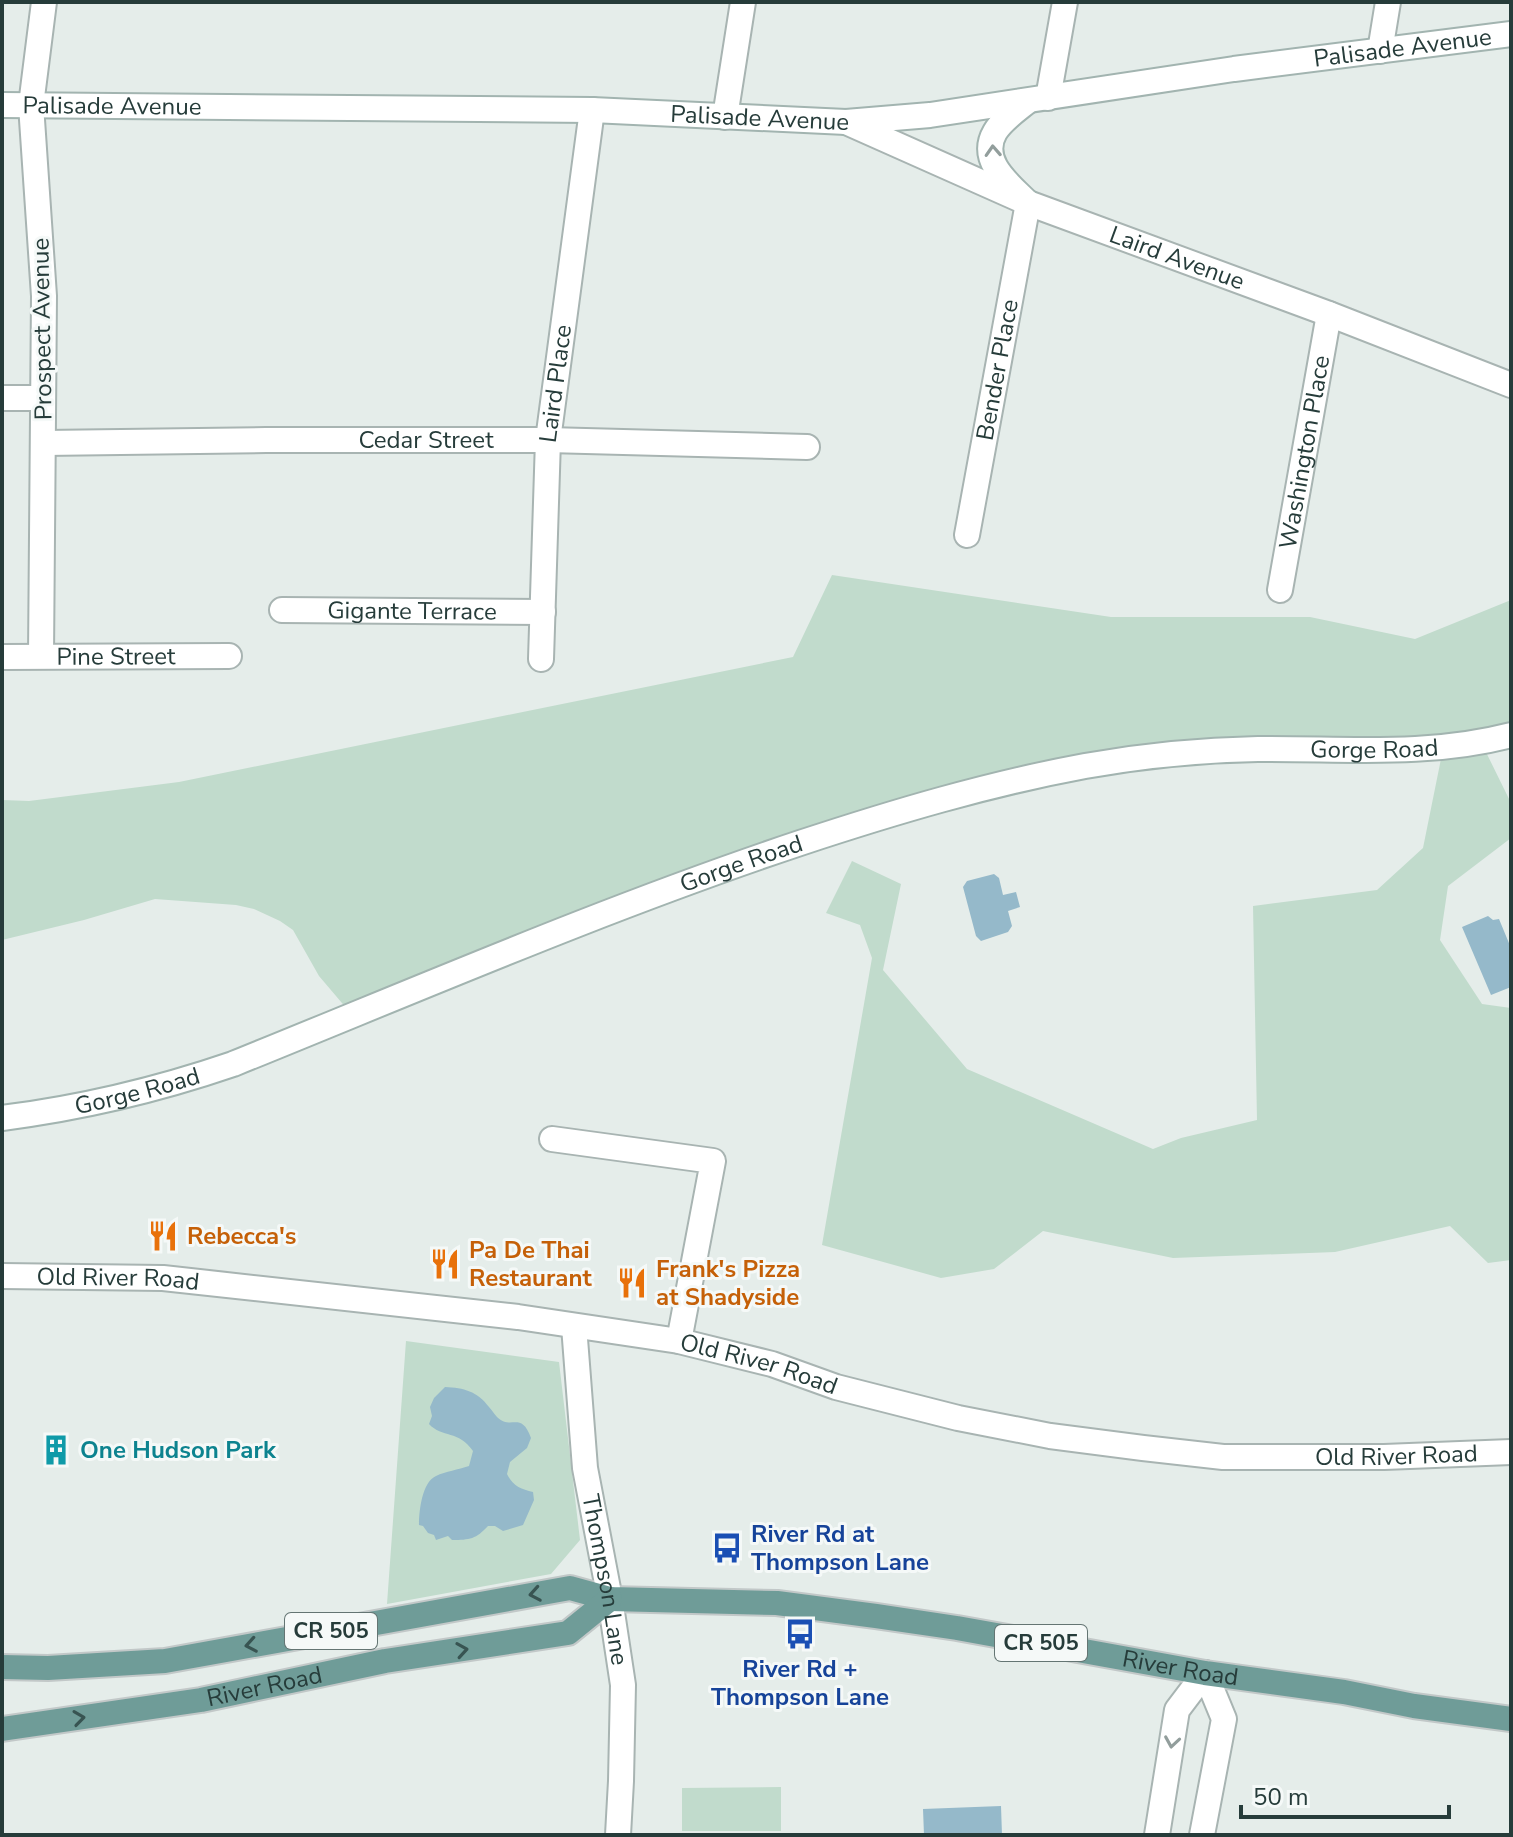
<svg xmlns="http://www.w3.org/2000/svg" width="1513" height="1837" viewBox="0 0 1513 1837" font-family="'Nunito Sans',sans-serif">
<rect width="100%" height="100%" fill="#e5edea"/>
<!-- green -->
<path fill="#c1dbcc" d="M832,575L1111,617H1310L1415,639L1511,600V735L1481,742L1511,803V838L1448,886L1440,940L1482,1004L1511,1008V1260L1488,1263L1450,1226L1335,1252L1173,1258L1043,1231L994,1269L941,1278L822,1245L872,958L860,925L826,913L852,861L901,884L883,970L967,1069L1153,1149L1181,1138L1257,1120L1253,906L1377,890L1423,848L1443,749L1171,755L875,819L353,1016L319,976L293,930L280,921L254,909L236,905L155,899L84,920L2,940V800L29,801L179,782L793,657Z
M406,1341L559,1362L580,1540L551,1574L387,1604Z
M781,1787V1831H682V1788Z"/>
<!-- water -->
<path fill="#95b9ca" d="M994,874L999,878L1003,895L1016,892L1020,907L1008,911L1012,926L1008,932L981,941L976,936L963,887L967,881Z
M1488,916L1493,920L1499,919L1511,948V987L1491,995L1462,927Z
M445,1387C464,1388 477,1391 489,1407C492,1410 494,1414 497,1417C511,1431 521,1410 531,1438L527,1448L510,1462L507,1474C513,1486 521,1489 533,1492L534,1500L523,1525L503,1531L495,1526H488C476,1539 470,1540 452,1540L448,1536L436,1540L434,1535L428,1533L423,1526L419,1525C419,1511 422,1482 436,1476C446,1471 458,1470 469,1466L473,1451C459,1430 442,1438 429,1424L432,1416L430,1407L434,1398Z
M1001,1806L1002,1835H924L923,1809Z"/>
<g fill="none" stroke-linecap="round" stroke-linejoin="round">
<!-- street casing -->
<g stroke="#a8b4b2" stroke-width="28">
<g id="street">
<path d="M1380,51L1388,2"/>
<path d="M1048,98L1065,2"/>
<path d="M725,117L743,2"/>
<path id="s1" d="M846,122L1028,203L1329,314L1511,385"/>
<path d="M2,398H43"/>
<path id="s2" d="M44,443L266,440H548L807,447"/>
<path id="s3" d="M967,535L1028,203"/>
<path id="s4" d="M1280,590L1329,314"/>
<path id="s5" d="M282,610L543,612"/>
<path d="M41,656L44,296L31,105L44,2"/>
<path id="s6" d="M2,657L229,656"/>
<path id="s7" d="M541,659L548,440L592,110"/>
<path d="M552,1139L713,1161L679,1341"/>
<path id="s8" d="M2,1276L163,1278L518,1317L679,1341L772,1364L836,1387L958,1418L1050,1436L1143,1448L1223,1457H1384L1511,1452"/>
<path id="s9" d="M574,1326L585,1468L610,1599L623,1685L621,1781L618,1835"/>
<path d="M1157,1835L1177,1710L1205,1673"/>
<path d="M1202,1835L1224,1719L1205,1673"/>
</g>
</g>
<!-- secondary casing -->
<g stroke="#a2b4b0" stroke-width="28">
<g id="secondary">
<path id="s10" d="M2,105L592,110L846,122L930,115L1234,69L1511,34"/>
<path d="M1028,203C1010,185 978,161 995,132C1002,120 1017,110 1028,101"/>
<path id="s11" d="M2,1118C81,1108 157,1090 233,1064C421,988 608,907 800,843C894,812 988,784 1085,766C1141,756 1200,750 1258,749C1344,748 1426,757 1511,735"/>
</g>
</g>
<!-- primary casing -->
<g stroke="#c2c8c8" stroke-width="28">
<g id="primary">
<path id="s12" d="M2,1667L48,1668L165,1661L570,1588L610,1599L777,1603L876,1616L957,1628L1205,1673L1344,1692L1414,1706L1511,1719"/>
<path id="s13" d="M2,1729L201,1700L385,1661L568,1633L610,1599"/>
</g>
</g>
<!-- street -->
<use href="#street" stroke="#fff" stroke-width="24"/>
<!-- secondary -->
<use href="#secondary" stroke="#fff" stroke-width="24"/>
<!-- primary -->
<use href="#primary" stroke="#6f9c98" stroke-width="24"/>
</g>
<!-- one-way arrows -->
<defs><path id="oneway-chevron" d="M-2-3.5L2.5 0L-2 3.5" fill="none" stroke-width="1.6" stroke-linecap="round" stroke-linejoin="round" transform="scale(2)"/></defs>
<g stroke="#929e9c">
<use href="#oneway-chevron" transform="translate(993 151) rotate(-93)"/>
<use href="#oneway-chevron" transform="translate(1172 1742) rotate(99)"/>
</g>
<g stroke="#385452">
<use href="#oneway-chevron" transform="translate(535 1594) rotate(170)"/>
<use href="#oneway-chevron" transform="translate(251 1645) rotate(170)"/>
<use href="#oneway-chevron" transform="translate(462 1650) rotate(-9)"/>
<use href="#oneway-chevron" transform="translate(79 1718) rotate(-8)"/>
</g>
<!-- icons -->
<defs>
<g id="restaurant-bare" transform="scale(2.4)"><path d="M-5-6h1v4h1v-4h1v4h1v-4h1v5L-1.5 .5V6h-2V.5L-5-1ZM5-6V6H3V1.5H1.5Q1.5-4 5-6Z" fill="#e8710a" stroke="#f5f9f8" stroke-width="2.5" paint-order="stroke"/></g>
<g id="building-bare" transform="scale(2.4)"><path d="M-4-6H4V6H1V3H-1V6H-4ZM-2.5-4.3h1.7v1.8h-1.7ZM.8-4.3h1.7v1.8H.8ZM-2.5-1h1.7V.8h-1.7ZM.8-1h1.7V.8H.8Z" fill="#0f9aa8" stroke="#f5f9f8" stroke-width="2.5" paint-order="stroke"/></g>
<g id="bus-bare" transform="scale(2.4)"><path d="M-5-6H5V4H4V6H2V4H-2V6H-4V4H-5ZM-3.5-4V0h7V-4ZM-3.5 1.2v1.5H-2V1.2ZM2 1.2v1.5H3.5V1.2Z" fill="#1a4fb4" stroke="#f5f9f8" stroke-width="2.5" paint-order="stroke"/></g>
</defs>
<g fill-rule="evenodd">
<use href="#restaurant-bare" x="163" y="1236"/>
<use href="#restaurant-bare" x="445" y="1264"/>
<use href="#restaurant-bare" x="632" y="1283"/>
<use href="#building-bare" x="56" y="1450"/>
<use href="#bus-bare" x="727" y="1548"/>
<use href="#bus-bare" x="800" y="1634"/>
</g>
<g text-anchor="middle" dominant-baseline="central" stroke-width="6" stroke-linejoin="round" paint-order="stroke">
<!-- shield labels -->
<g fill="#f5f9f8" stroke="#647573" stroke-width="2">
<rect x="285" y="1613" width="92" height="36" rx="6"/>
<rect x="995" y="1625" width="92" height="36" rx="6"/>
</g>
<g font-size="22" font-weight="bold" fill="#263c3a">
<text x="331" y="1631">CR 505</text>
<text x="1041" y="1643">CR 505</text>
</g>
<!-- street labels -->
<g font-size="24" fill="#263c3a" stroke="#f5f9f8">
<text stroke="none"><textPath href="#s10" startOffset="1406">Palisade Avenue</textPath></text>
<text stroke="none"><textPath href="#s10" startOffset="110">Palisade Avenue</textPath></text>
<text stroke="none"><textPath href="#s10" startOffset="758">Palisade Avenue</textPath></text>
<text stroke="none"><textPath href="#s1" startOffset="358">Laird Avenue</textPath></text>
<text transform="translate(42 329) rotate(-91)">Prospect Avenue</text>
<text stroke="none"><textPath href="#s3" startOffset="168">Bender Place</textPath></text>
<text stroke="none"><textPath href="#s7" startOffset="276">Laird Place</textPath></text>
<text stroke="none"><textPath href="#s2" startOffset="382">Cedar Street</textPath></text>
<text stroke="none"><textPath href="#s4" startOffset="140">Washington Place</textPath></text>
<text stroke="none"><textPath href="#s5" startOffset="130">Gigante Terrace</textPath></text>
<text stroke="none"><textPath href="#s6" startOffset="114">Pine Street</textPath></text>
<text stroke="none"><textPath href="#s11" startOffset="1432">Gorge Road</textPath></text>
<text stroke="none"><textPath href="#s11" startOffset="784">Gorge Road</textPath></text>
<text stroke="none"><textPath href="#s11" startOffset="138">Gorge Road</textPath></text>
<text stroke="none"><textPath href="#s8" startOffset="116">Old River Road</textPath></text>
<text stroke="none"><textPath href="#s8" startOffset="764">Old River Road</textPath></text>
<text stroke="none"><textPath href="#s8" startOffset="1412">Old River Road</textPath></text>
<text stroke="none"><textPath href="#s9" startOffset="256">Thompson Lane</textPath></text>
<text stroke="none"><textPath href="#s12" startOffset="1192">River Road</textPath></text>
<text stroke="none"><textPath href="#s13" startOffset="266">River Road</textPath></text>
</g>
<!-- food labels -->
<g font-size="24" font-weight="bold" fill="#c56008" stroke="#f5f9f8" text-anchor="start">
<text x="187" y="1236">Rebecca's</text>
<text x="469" y="1250">Pa De Thai<tspan x="469" dy="28">Restaurant</tspan></text>
<text x="656" y="1269">Frank's Pizza<tspan x="656" dy="28">at Shadyside</tspan></text>
</g>
<!-- culture labels -->
<g font-size="24" font-weight="bold" fill="#0d838f" stroke="#f5f9f8" text-anchor="start">
<text x="80" y="1450">One Hudson Park</text>
</g>
<!-- transit labels -->
<g font-size="24" font-weight="bold" fill="#164399" stroke="#f5f9f8" text-anchor="start">
<text x="751" y="1534">River Rd at<tspan x="751" dy="28">Thompson Lane</tspan></text>
<text x="800" y="1669" text-anchor="middle">River Rd +<tspan x="800" dy="28">Thompson Lane</tspan></text>
</g>
</g>
<!-- border -->
<rect width="1513" height="1837" fill="none" stroke="#263c3a" stroke-width="8"/>
<!-- scale -->
<path d="M1241 1805v12h208v-12" fill="none" stroke="#263c3a" stroke-width="4"/>
<text x="1253" y="1805" font-size="24" fill="#263c3a" stroke="#f5f9f8" stroke-width="6" paint-order="stroke">50 m</text>
</svg>
